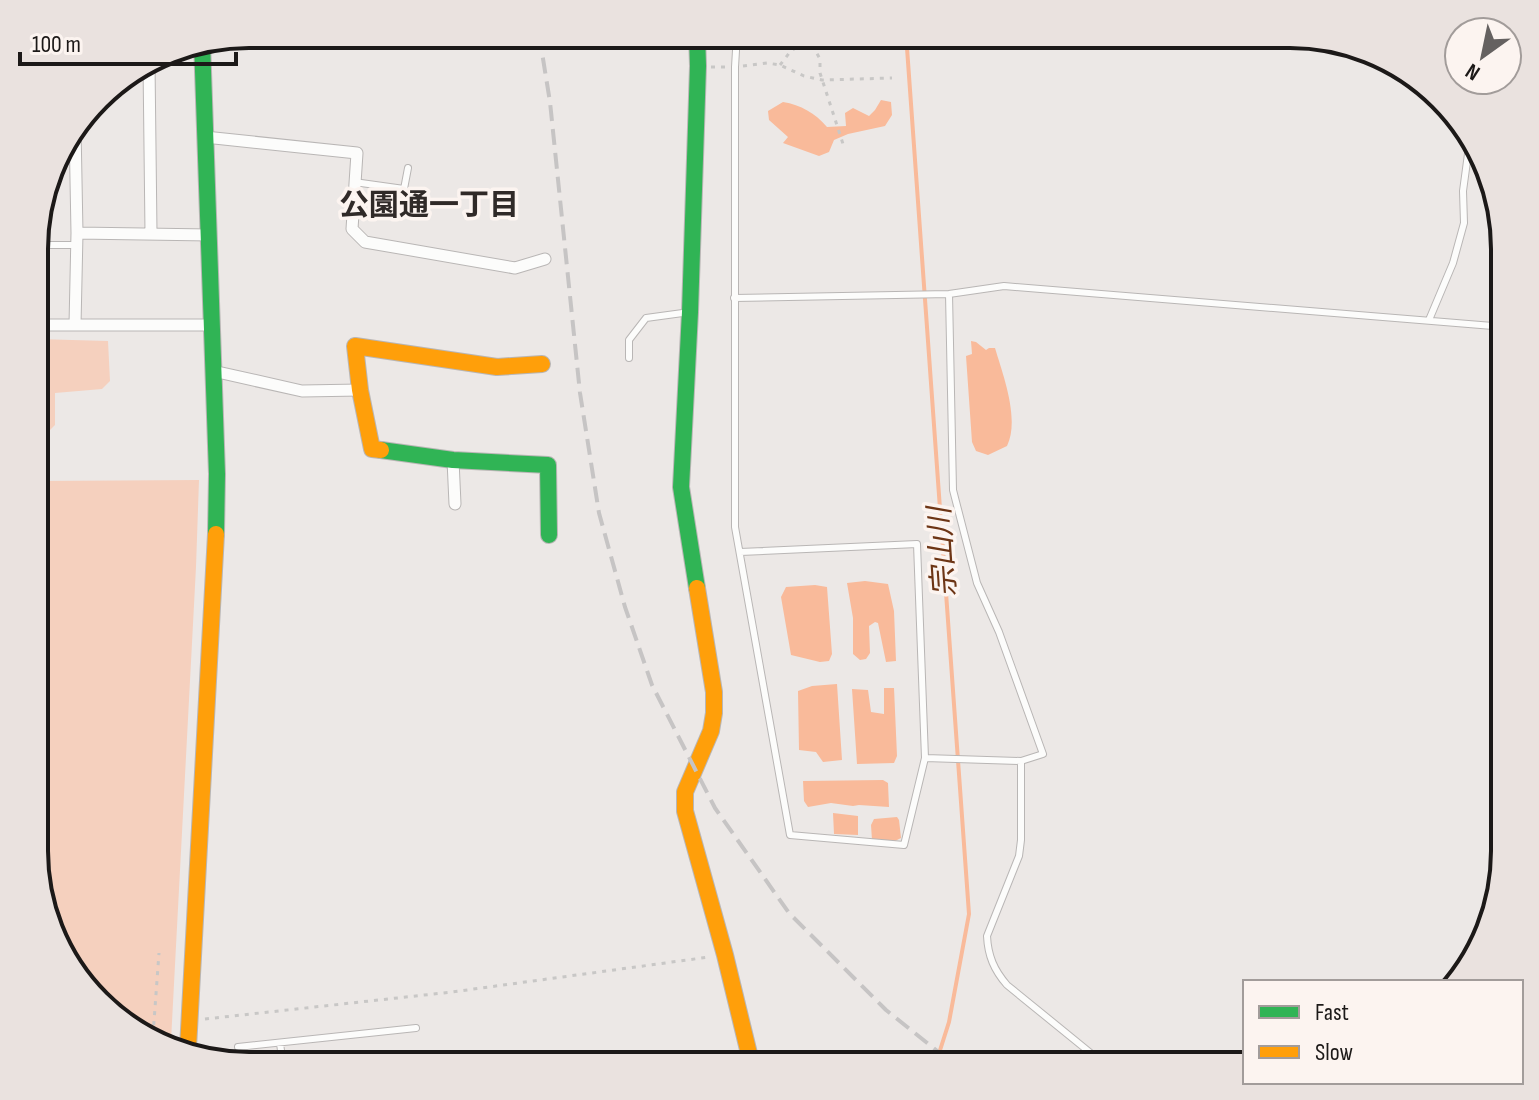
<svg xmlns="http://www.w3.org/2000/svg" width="1539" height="1100" viewBox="0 0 1539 1100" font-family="'Sofia Sans Condensed','Noto Sans JP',sans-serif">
<rect width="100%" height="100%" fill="#ece8e6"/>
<!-- green -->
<path fill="#f5d0be" d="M36,339L108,341L110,381L102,389L55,393V425L36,444Z
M199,480L196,567L171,1041L118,1021L63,958L36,879V481Z"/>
<!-- water -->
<path fill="#f9ba9a" d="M881,100L891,102L892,115L885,126L848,134L834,140L829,152L819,156L783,143L788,137L769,120L768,111L783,102C801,105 815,113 827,127L846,126L845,113L853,108L869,116L875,110Z
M971,341L976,342L986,350L989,348H995C1003,375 1020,419 1007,446L988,455L976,451L972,442L966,356L972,354Z
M865,581L888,584L894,611L896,661L886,662L878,623L875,622L869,626L870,653L866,659L860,660L853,654V618L847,583Z
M815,585L827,587L832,654L829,661L820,662L791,655L781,597L786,587Z
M837,684L842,760L823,762L816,752L799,750L798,691L812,686Z
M884,688H894L897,756L894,763L857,764L852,689L868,690L871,712L884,714Z
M883,780L888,783L889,807L859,805L853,806L831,803L808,807L804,801L803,781Z
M833,813L858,816V835L834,834Z
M897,817L899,820L901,838L893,842L872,840L871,825L874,819Z"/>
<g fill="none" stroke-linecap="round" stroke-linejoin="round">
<!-- stream -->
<path stroke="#f9ba9a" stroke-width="4" d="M906,34L969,914L949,1022L935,1066"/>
<!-- lane casing -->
<g stroke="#b9b6b5" stroke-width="8">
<path id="lane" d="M737,34L735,67V527L790,835L904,845L925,758L917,544L740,552
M354,182L404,189L408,168
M36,245H76
M949,294L953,490L977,583L999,632L1043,754L1021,761V840L1019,856L987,936C988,956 994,970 1007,985L1098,1059L1103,1066
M734,298L949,294L1004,286L1505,327
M1429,320L1453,263L1464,223L1463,191L1470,139
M629,358V340L646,318L690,312
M925,758L1021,761
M280,1043L283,1066
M238,1047L416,1028"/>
</g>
<!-- street casing -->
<g stroke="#b9b6b5" stroke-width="13">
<path id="street" d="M578,34L579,38
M336,43V34
M149,63L151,233
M75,127L77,233L75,325
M205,137L357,153L352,229L365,242L515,268L545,259
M77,233L210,235
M36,325H212
M213,371L302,391L360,390
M453,460L455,504"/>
</g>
<!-- fast casing -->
<g stroke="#b9b6b5" stroke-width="18">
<path id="fast" d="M202,42L217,474L216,534
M381,450L453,460L548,465L549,535
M697,588L681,487L690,312L698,66L697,34"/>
</g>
<!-- slow casing -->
<g stroke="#b9b6b5" stroke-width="18">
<path id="slow" d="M381,450L372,449L360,390L355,346L497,367L542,364
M697,588L714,692V713L711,731L685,792V811L725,955L752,1066
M188,1048L216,534"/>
</g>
<!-- path -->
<path stroke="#c8c7c6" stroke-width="3" stroke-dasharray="4 6" stroke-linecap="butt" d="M780,65L790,52L799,45H808L814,48L820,59V73L844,147
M743,66L767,63L780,65L804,76L822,80L892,78
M711,67H727
M205,1019L452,992L709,957
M153,1035L159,953"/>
<!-- lane -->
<use href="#lane" stroke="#fcfcfb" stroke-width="6"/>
<!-- street -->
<use href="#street" stroke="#fcfcfb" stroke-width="11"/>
<!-- fast -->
<use href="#fast" stroke="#30b455" stroke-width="16"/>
<!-- slow -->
<use href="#slow" stroke="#ff9f0a" stroke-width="16"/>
<!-- rail -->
<path stroke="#c6c4c4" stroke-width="4" stroke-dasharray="16 8" stroke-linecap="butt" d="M539,34L550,102L580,393L599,513L625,607L652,685L715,808L789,913L886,1010L956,1066"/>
</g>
<g text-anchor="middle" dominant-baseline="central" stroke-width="7" stroke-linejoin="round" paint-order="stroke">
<!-- neighbourhood labels -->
<g font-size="30" font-weight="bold" fill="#302a28" stroke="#fcf4f0">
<text x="429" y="206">公園通一丁目</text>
</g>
<!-- water labels -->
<g font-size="30" font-style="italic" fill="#6d3515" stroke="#fcf4f0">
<text transform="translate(943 552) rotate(-94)">宗山川</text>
</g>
</g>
<!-- crop -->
<path d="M0 0H1539V1100H0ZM249 48H1290A201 201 0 0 1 1491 249V851A201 201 0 0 1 1290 1052H249A201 201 0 0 1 48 851V249A201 201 0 0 1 249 48Z" fill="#eae2df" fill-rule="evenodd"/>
<path fill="none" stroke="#1c1918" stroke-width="4" d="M249 48H1290A201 201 0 0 1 1491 249V851A201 201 0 0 1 1290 1052H249A201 201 0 0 1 48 851V249A201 201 0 0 1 249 48Z"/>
<!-- legend -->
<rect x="1243" y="980" width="280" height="104" fill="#fcf4f0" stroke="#a29c9a" stroke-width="2"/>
<rect x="1259" y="1006" width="40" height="12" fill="#30b455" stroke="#a29c9a" stroke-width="2"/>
<text x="1315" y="1020" font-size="24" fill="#1c1918">Fast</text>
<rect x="1259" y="1046" width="40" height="12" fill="#ff9f0a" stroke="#a29c9a" stroke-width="2"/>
<text x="1315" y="1060" font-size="24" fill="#1c1918">Slow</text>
<!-- north arrow -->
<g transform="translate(1483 56) rotate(213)"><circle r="38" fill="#fcf4f0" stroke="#a29c9a" stroke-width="2"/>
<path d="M0-6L14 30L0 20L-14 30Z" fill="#656160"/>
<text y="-12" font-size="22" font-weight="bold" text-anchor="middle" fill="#1c1918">N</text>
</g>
<!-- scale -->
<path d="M20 52v12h216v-12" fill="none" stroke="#1c1918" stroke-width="4"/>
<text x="32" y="52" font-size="24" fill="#1c1918" stroke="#fcf4f0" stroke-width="6" paint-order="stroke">100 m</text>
</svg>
